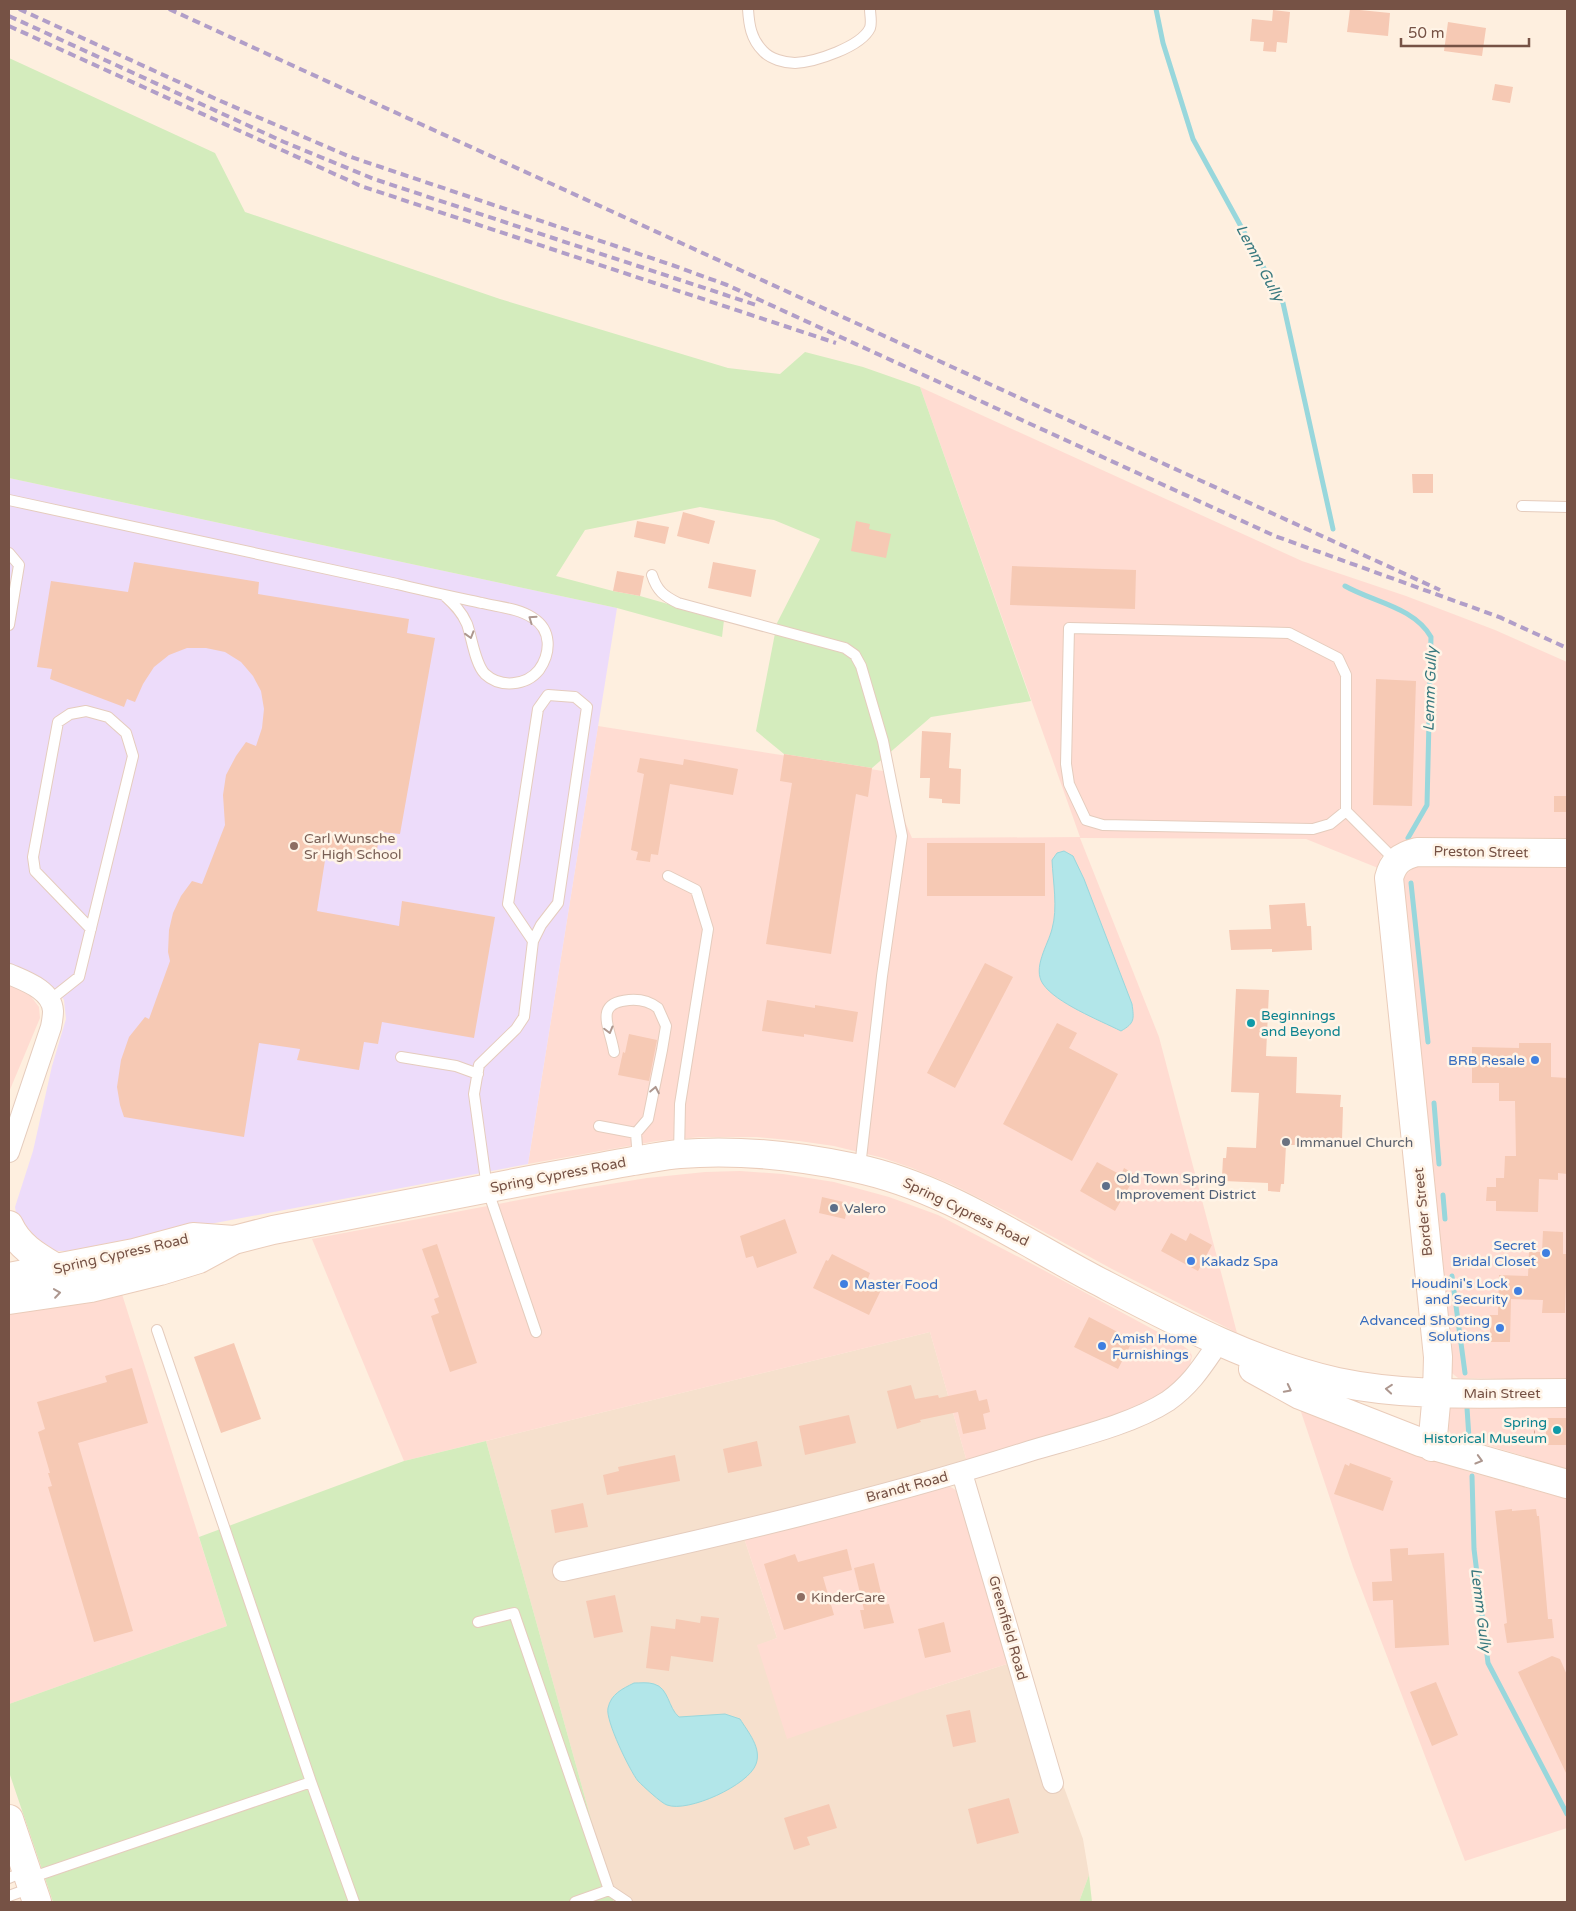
<svg xmlns="http://www.w3.org/2000/svg" width="1576" height="1911" viewBox="0 0 1576 1911" font-family="'Varela Round',sans-serif">
<rect width="100%" height="100%" fill="#feefdf"/>
<!-- residential -->
<path fill="#f6e0cd" d="M930,1332L967,1462L561,1580L744,1538L777,1638L757,1646L926,1690L1010,1663L1062,1782L1083,1839L1089,1875L1079,1902H614L486,1441Z"/>
<!-- commercial -->
<path fill="#ffdcd2" d="M920,387L1302,561L1406,596L1495,630L1567,662V845L1389,850L1381,857L1378,868L1306,839L1080,838L1159,1037L1237,1333L1112,1269L1013,1215L951,1184L912,1168L883,1158L834,1146L799,1141L757,1137H701L657,1141L528,1164L598,726L883,771L912,838L1080,837Z
M1419,861H1567V1380L1458,1378L1448,1370L1400,885L1404,877Z
M9,984L30,995L39,1007L40,1018L9,1092Z
M740,1171L783,1174L834,1182L889,1197L938,1215L1036,1266L1182,1345L1190,1351L1192,1356L1189,1369L1174,1385L1140,1406L1115,1416L967,1462L930,1332L404,1461L312,1239L561,1192L647,1178L705,1172Z
M121,1291L227,1626L9,1704V1314Z
M1296,1397L1349,1423L1466,1471L1567,1499V1828L1465,1861L1353,1567Z
M1452,1407L1567,1408V1469L1451,1434L1447,1427L1448,1409Z
M949,1486L959,1492L1010,1663L926,1690L787,1739L757,1645L777,1638L744,1538Z"/>
<!-- education -->
<path fill="#eddcfa" d="M9,478L617,608L528,1164L67,1251H51L18,1224L15,1207L33,1151L52,1066L66,1019L64,1000L56,989L48,983L9,966Z"/>
<!-- green -->
<path fill="#d4ecbd" d="M9,58L215,153L245,212L500,299L728,368L780,374L805,352L863,367L920,387L1031,701L931,717L872,768L784,754L756,731L777,623L820,539L774,520L700,507L585,530L556,576L613,591L640,596L724,620L722,637L617,608L9,478Z
M486,1441L614,1902H53L9,1772V1704L227,1626L199,1537L404,1461Z
M1089,1875L1092,1902H1079Z"/>
<!-- water -->
<path fill="#b2e6e9" stroke="#98d7dc" d="M1064,851L1073,856L1084,879L1132,1004C1134,1019 1135,1023 1121,1031C1099,1020 1056,1003 1043,984C1032,968 1048,945 1052,929C1058,908 1053,882 1052,860L1057,853Z
M634,1683C640,1683 648,1682 654,1684C669,1688 668,1708 679,1717L725,1714L740,1719C748,1732 762,1748 756,1764C749,1785 688,1813 667,1805C661,1803 643,1786 638,1781C630,1771 605,1720 608,1708C611,1694 622,1689 634,1683Z"/>
<g fill="none" stroke-linecap="round" stroke-linejoin="round">
<!-- stream -->
<path stroke="#98d7dc" stroke-width="5" d="M1156,9L1163,43L1193,139L1283,303L1333,529
M1345,586C1373,602 1414,607 1431,637L1427,805L1408,838
M1411,883L1428,1042
M1434,1103L1439,1164
M1443,1195L1445,1219
M1452,1276L1465,1373
M1467,1408L1469,1438
M1472,1476L1474,1549L1488,1663L1567,1814"/>
</g>
<!-- building -->
<path fill="#f6c9b4" d="M1350,9L1390,13L1388,36L1347,32Z
M1273,10L1290,12L1287,43L1277,42L1276,52L1263,51L1264,42L1250,41L1252,19L1272,21Z
M1448,22L1486,28L1482,56L1444,51Z
M1495,84L1513,87L1510,103L1492,100Z
M1412,474H1433V493H1413Z
M683,512L715,521L709,544L677,536Z
M637,521L669,527L665,544L634,537Z
M856,521L870,524L869,529L891,534L886,558L851,551Z
M134,562L259,582L258,594L409,619L407,633L435,638L400,834L380,832L375,861L326,854L317,911L399,926L402,901L495,917L474,1038L382,1022L378,1044L364,1042L359,1070L297,1060L300,1049L259,1043L244,1137L124,1117L120,1105L117,1087L121,1060L129,1037L145,1017L149,1019L170,961L168,952L169,930L173,913L181,896L192,881L202,884L225,825L223,795L226,775L236,756L246,742L256,746L262,728L264,709L261,691L253,676L241,662L225,652L206,648H187L169,655L154,667L143,684L135,702L127,699L124,707L50,679L52,669L37,667L51,581L128,592Z
M713,562L756,570L751,597L708,588Z
M1012,566L1136,570L1135,609L1010,605Z
M617,571L644,576L640,596L613,591Z
M1376,679L1416,681L1412,806L1373,805Z
M922,731L951,733L949,768L961,769L960,804L942,803V799L929,798L930,778H920Z
M784,754L872,768L868,797L856,794L831,954L766,944L792,783L780,781Z
M640,758L683,765L684,759L738,769L733,795L670,784L658,855L651,854L650,862L636,860L638,852L631,850L644,774L637,772Z
M1554,796H1567V812H1554Z
M927,843H1045V896H927Z
M1305,903L1307,926H1311L1312,950L1272,952V949L1231,950L1229,930L1271,929L1269,905Z
M985,963L1013,977L955,1088L927,1073Z
M1236,989L1269,990L1266,1056L1297,1057L1296,1093L1341,1095L1340,1107H1343L1342,1140L1300,1138V1145H1286L1284,1184H1281L1280,1192L1268,1191V1183L1224,1181L1225,1178L1222,1177L1223,1158H1226L1227,1147L1256,1148L1259,1093L1231,1092Z
M767,1000L815,1008V1005L858,1012L853,1042L804,1034V1037L762,1031Z
M1057,1023L1077,1033L1069,1048L1118,1074L1072,1161L1003,1124Z
M629,1034L657,1040L649,1081L618,1075L623,1052L625,1053Z
M1519,1043H1551V1077L1567,1078V1174L1558,1173V1180L1539,1179L1538,1212L1496,1211V1201H1486L1487,1187H1496V1178H1504L1505,1156H1516L1515,1101H1499V1083H1472V1047L1519,1048Z
M1097,1162L1121,1175L1124,1168L1136,1175L1115,1211L1080,1191Z
M822,1197L848,1203L845,1219L819,1213Z
M785,1219L797,1253L757,1268L753,1256L746,1258L740,1236Z
M1543,1231L1563,1232V1254H1567L1565,1313H1542L1543,1300L1511,1299L1510,1342H1490V1315H1498L1499,1275L1528,1276L1529,1252H1542Z
M1171,1233L1186,1241L1190,1233L1212,1245L1198,1271L1161,1251Z
M437,1244L477,1363L450,1372L431,1316L439,1313L434,1299L439,1297L422,1249Z
M832,1254L870,1273L867,1281L882,1288L869,1315L813,1288L826,1260L828,1261Z
M1089,1317L1133,1340L1118,1369L1074,1347Z
M234,1343L261,1419L221,1433L194,1357Z
M132,1368L148,1423L78,1443L133,1631L94,1642L48,1487L52,1486L48,1473H50L38,1432L45,1429L37,1402L107,1382L105,1376Z
M911,1385L915,1399L938,1395L939,1398L976,1390L979,1401L987,1399L990,1412L983,1414L986,1429L963,1434L958,1412L920,1420L921,1422L897,1429L887,1391Z
M849,1415L856,1443L805,1455L799,1426Z
M1546,1418H1567V1445H1546Z
M757,1441L762,1466L728,1473L723,1449Z
M675,1455L680,1481L607,1495L603,1475L619,1471L618,1467Z
M1350,1463L1391,1478L1390,1480L1393,1481L1383,1511L1334,1494L1345,1464L1349,1466Z
M583,1503L588,1527L555,1533L551,1510Z
M1512,1509V1511L1536,1509L1537,1516H1539L1548,1619H1552L1554,1638L1507,1643L1504,1624L1507,1623L1495,1511Z
M1408,1548V1555L1444,1553L1449,1645L1395,1648L1393,1600L1373,1601L1372,1582L1392,1581L1390,1549Z
M847,1549L852,1570L823,1577L834,1615L784,1630L764,1564L795,1554L798,1562Z
M874,1563L884,1605L889,1604L894,1623L864,1629L860,1610H864L854,1568Z
M615,1595L623,1632L594,1638L586,1601Z
M701,1616L719,1618L713,1662L671,1656L669,1671L646,1668L651,1626L675,1629L676,1619L700,1623Z
M944,1622L951,1652L925,1658L918,1629Z
M1552,1656L1560,1659L1567,1675V1775L1518,1672Z
M1436,1682L1458,1735L1432,1746L1410,1692Z
M970,1710L976,1742L953,1747L946,1715Z
M1009,1798L1019,1833L977,1844L968,1809Z
M829,1804L837,1828L807,1837L810,1845L794,1850L784,1818Z"/>
<g fill="none" stroke-linecap="round" stroke-linejoin="round">
<!-- lane casing -->
<g stroke="#e5ccbd" stroke-width="12">
<path id="lane" d="M748,9C749,25 751,39 763,51C770,59 785,63 795,63C815,62 861,47 870,28C872,22 870,15 870,9
M9,500C138,528 267,556 397,584C425,591 454,597 482,603C498,607 518,608 533,618C552,630 551,653 539,670C526,686 500,688 485,674C475,664 472,638 467,624C462,612 454,604 444,595
M1522,506L1567,507
M9,553L19,565L9,625
M652,575C657,591 664,596 678,603L845,648L855,655L861,666L883,741L902,836L882,976L860,1167
M1346,811L1330,824L1313,829L1103,825L1086,820L1069,784L1066,764L1069,628L1289,633L1338,658L1346,675V811L1396,861
M668,876L696,890L708,929L680,1104L679,1154
M533,941L508,904L538,709L548,695L575,697L587,707L558,903L541,925L533,941L524,1017L516,1029L479,1065L474,1094L487,1188L536,1332
M50,1000L79,977L133,756L126,733L108,717L86,711L70,714L58,722L33,857L35,871L91,929
M614,1052C610,1027 593,1003 629,1000C640,999 649,1001 658,1008L666,1026L662,1050L648,1119L636,1133
M401,1057L456,1066L478,1074
M599,1126L636,1133L638,1160
M157,1330L311,1782
M478,1622L514,1613L609,1890L575,1902
M9,1878L25,1871
M30,1878L311,1782L354,1902
M609,1890L627,1902
M9,1896L31,1888"/>
</g>
<!-- street casing -->
<g stroke="#e5ccbd" stroke-width="22">
<path id="street" d="M9,974C25,981 52,990 53,1011C53,1016 52,1022 51,1027L9,1152
M962,1473L1053,1783
M563,1571C720,1536 877,1500 1030,1451C1073,1438 1131,1425 1168,1401C1192,1384 1203,1365 1219,1342"/>
</g>
<!-- secondary casing -->
<g stroke="#eaccba" stroke-width="30">
<path id="secondary" d="M9,1225C19,1247 38,1257 58,1269
M9,1277L134,1253L193,1237L234,1240
M9,1300L91,1288L160,1271L199,1259L234,1240L273,1230C364,1213 455,1194 546,1177C575,1172 604,1166 633,1161C648,1159 664,1155 680,1154C738,1149 798,1156 855,1168C942,1186 1017,1238 1094,1279C1171,1319 1252,1363 1337,1382C1412,1398 1491,1393 1567,1393
M1253,1369L1300,1395L1420,1442L1567,1484
M1432,1447L1437,1393L1438,1357L1389,878C1393,862 1401,856 1417,852L1567,853
M9,1819L37,1902"/>
</g>
<!-- path -->
<path stroke="#daac98" stroke-width="3" stroke-dasharray="1 4" stroke-linecap="butt" d="M1534,1432H1539"/>
<!-- lane -->
<use href="#lane" stroke="#fff" stroke-width="10"/>
<!-- street -->
<use href="#street" stroke="#fff" stroke-width="20"/>
<!-- secondary -->
<use href="#secondary" stroke="#fff" stroke-width="28"/>
<!-- rail -->
<path stroke="#b19ec8" stroke-width="4" stroke-dasharray="8 5" stroke-linecap="butt" d="M19,9L216,99L348,156L672,265L727,285L1275,536L1502,618
M169,9L1440,590
M9,16L284,142L374,179L756,305
M9,26L361,186L836,343
M1497,616L1567,648"/>
</g>
<!-- one-way arrows -->
<defs><path id="oneway-chevron" d="M-2-3.5L2.5 0L-2 3.5" fill="none" stroke-width="1.6" stroke-linecap="round" stroke-linejoin="round" transform="scale(1.25)"/></defs>
<g stroke="#ad978f">
<use href="#oneway-chevron" transform="translate(532 619) rotate(-145)"/>
<use href="#oneway-chevron" transform="translate(470 635) rotate(73)"/>
<use href="#oneway-chevron" transform="translate(609 1030) rotate(75)"/>
<use href="#oneway-chevron" transform="translate(655 1090) rotate(-79)"/>
<use href="#oneway-chevron" transform="translate(57 1293) rotate(-8)"/>
<use href="#oneway-chevron" transform="translate(1288 1389) rotate(27)"/>
<use href="#oneway-chevron" transform="translate(1389 1389) rotate(-175)"/>
<use href="#oneway-chevron" transform="translate(1479 1460) rotate(16)"/>
</g>
<!-- markers -->
<g fill="#8d6e63" stroke="#fff4e7" stroke-width="2">
<circle cx="294" cy="846" r="5"/>
<circle cx="801" cy="1597" r="5"/>
</g>
<g fill="#0f9aa8" stroke="#fff4e7" stroke-width="2">
<circle cx="1251" cy="1023" r="5"/>
<circle cx="1557" cy="1430" r="5"/>
</g>
<g fill="#3f7fe0" stroke="#fff4e7" stroke-width="2">
<circle cx="1535" cy="1060" r="5"/>
<circle cx="1546" cy="1253" r="5"/>
<circle cx="1191" cy="1261" r="5"/>
<circle cx="844" cy="1284" r="5"/>
<circle cx="1518" cy="1291" r="5"/>
<circle cx="1500" cy="1328" r="5"/>
<circle cx="1102" cy="1346" r="5"/>
</g>
<circle fill="#6b7280" stroke="#fff4e7" stroke-width="2" cx="1286" cy="1142" r="5"/>
<g fill="#5c6f8a" stroke="#fff4e7" stroke-width="2">
<circle cx="1106" cy="1186" r="5"/>
<circle cx="834" cy="1208" r="5"/>
</g>
<g text-anchor="middle" dominant-baseline="central" stroke-width="5" stroke-linejoin="round" paint-order="stroke">
<!-- education labels -->
<g font-size="14" fill="#785e54" stroke="#fff4e7" text-anchor="start">
<text x="304" y="838">Carl Wunsche<tspan x="304" dy="16">Sr High School</tspan></text>
<text x="811" y="1597">KinderCare</text>
</g>
<!-- street labels -->
<g font-size="14" fill="#765245" stroke="#fff4e7">
<text transform="translate(1481 852) rotate(1)">Preston Street</text>
<text transform="translate(558 1175) rotate(-11)">Spring Cypress Road</text>
<text transform="translate(966 1212) rotate(26)">Spring Cypress Road</text>
<text transform="translate(1423 1212) rotate(-96)">Border Street</text>
<text transform="translate(121 1254) rotate(-13)">Spring Cypress Road</text>
<text x="1502" y="1393">Main Street</text>
<text transform="translate(907 1487) rotate(-15)">Brandt Road</text>
<text transform="translate(1008 1628) rotate(74)">Greenfield Road</text>
</g>
<!-- culture labels -->
<g font-size="14" fill="#0d838f" stroke="#fff4e7" text-anchor="start">
<text x="1261" y="1015">Beginnings<tspan x="1261" dy="16">and Beyond</tspan></text>
<text x="1547" y="1422" text-anchor="end">Spring<tspan x="1547" dy="16">Historical Museum</tspan></text>
</g>
<!-- shop labels -->
<g font-size="14" fill="#366cbe" stroke="#fff4e7" text-anchor="end">
<text x="1525" y="1060">BRB Resale</text>
<text x="1536" y="1245">Secret<tspan x="1536" dy="16">Bridal Closet</tspan></text>
<text x="1201" y="1261" text-anchor="start">Kakadz Spa</text>
<text x="1508" y="1283">Houdini's Lock<tspan x="1508" dy="16">and Security</tspan></text>
<text x="854" y="1284" text-anchor="start">Master Food</text>
<text x="1490" y="1320">Advanced Shooting<tspan x="1490" dy="16">Solutions</tspan></text>
<text x="1112" y="1338" text-anchor="start">Amish Home<tspan x="1112" dy="16">Furnishings</tspan></text>
</g>
<!-- worship labels -->
<g font-size="14" fill="#5b616d" stroke="#fff4e7" text-anchor="start">
<text x="1296" y="1142">Immanuel Church</text>
</g>
<!-- service labels -->
<g font-size="14" fill="#4e5e75" stroke="#fff4e7" text-anchor="start">
<text x="1116" y="1178">Old Town Spring<tspan x="1116" dy="16">Improvement District</tspan></text>
<text x="844" y="1208">Valero</text>
</g>
<!-- water labels -->
<g font-size="15" font-style="italic" fill="#37787e" stroke="#fff4e7">
<text transform="translate(1260 263) rotate(62)">Lemm Gully</text>
<text transform="translate(1430 689) rotate(-88)">Lemm Gully</text>
<text transform="translate(1481 1610) rotate(83)">Lemm Gully</text>
</g>
</g>
<!-- border -->
<rect width="1576" height="1911" fill="none" stroke="#765245" stroke-width="20"/>
<!-- scale -->
<path d="M1401 38v8h128v-8" fill="none" stroke="#765245" stroke-width="2.5"/>
<text x="1408" y="38" font-size="15" fill="#765245" stroke="#fff4e7" stroke-width="4" paint-order="stroke">50 m</text>
</svg>
